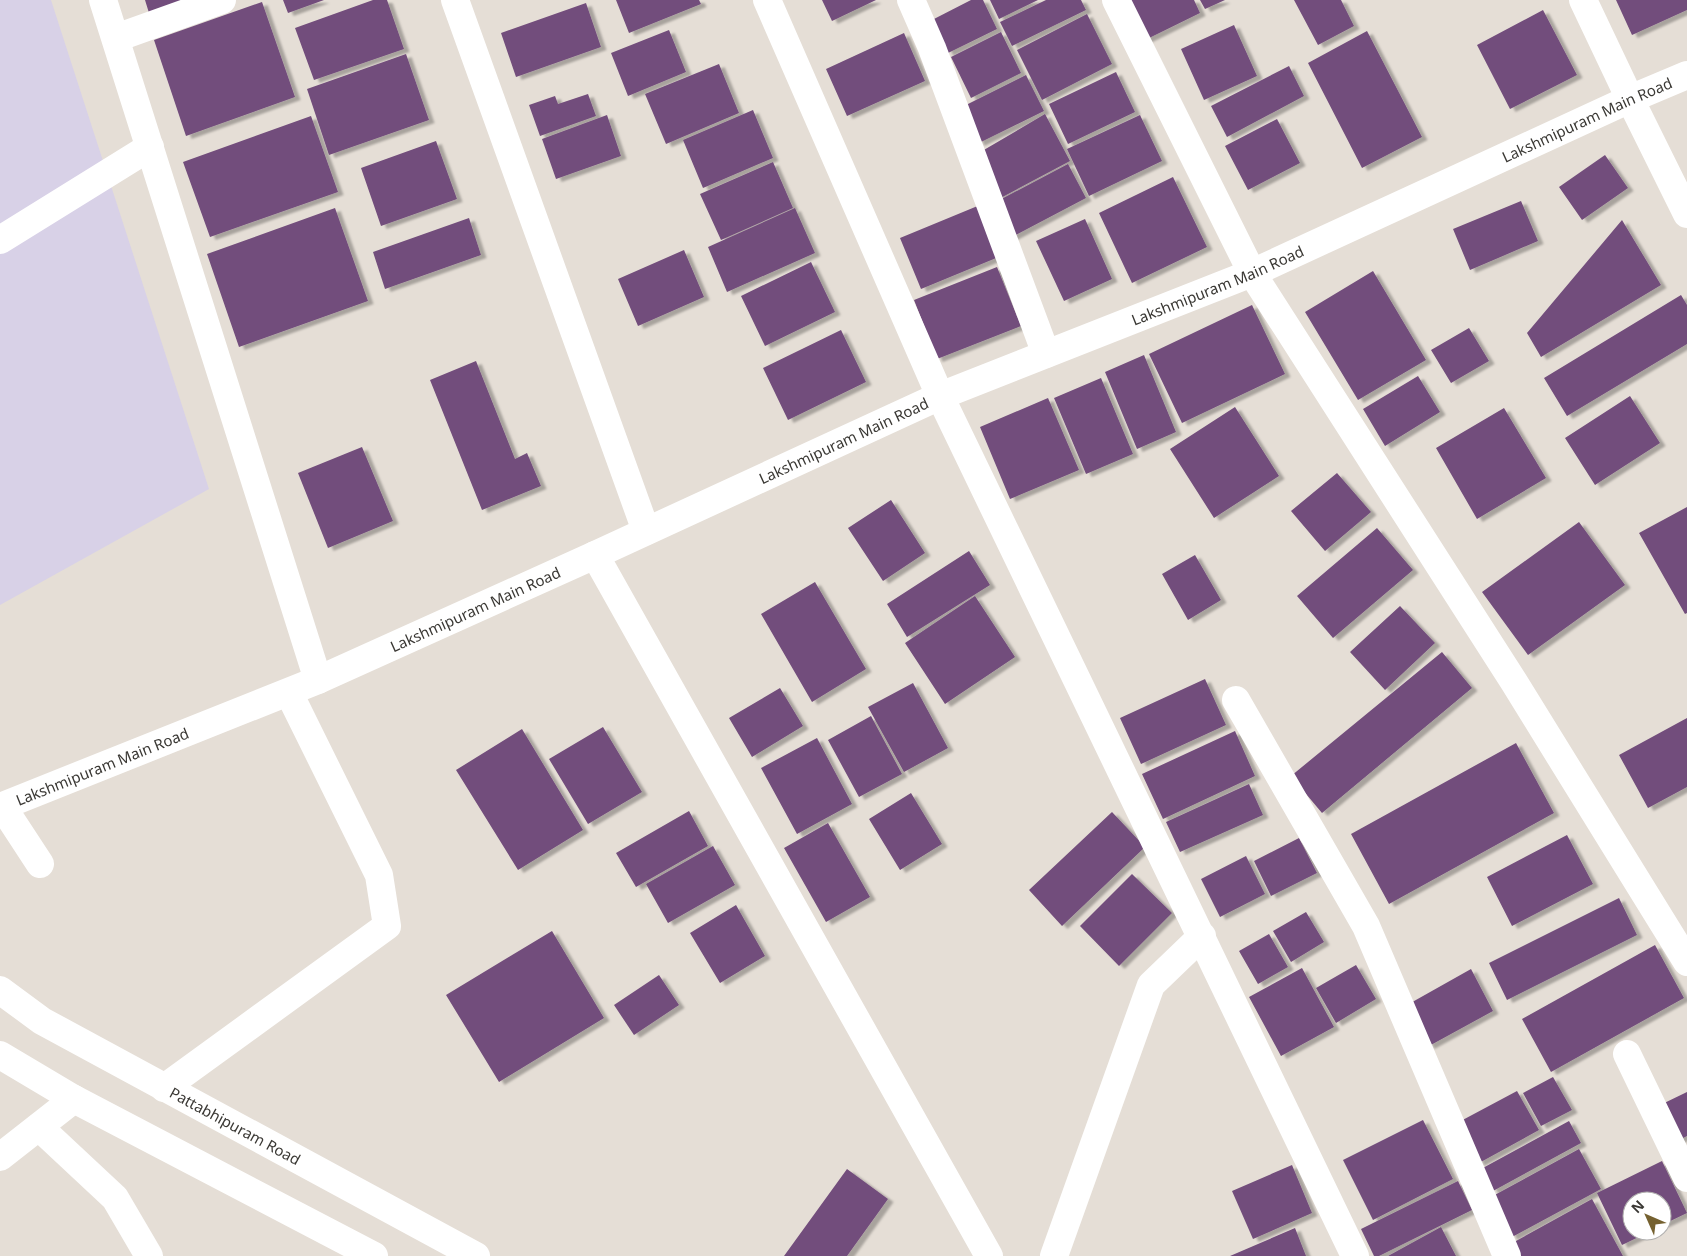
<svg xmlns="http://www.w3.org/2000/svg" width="1687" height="1256" viewBox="0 0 1687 1256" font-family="'Noto Sans',sans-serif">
<defs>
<filter id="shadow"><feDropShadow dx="5.5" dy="3" stdDeviation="1" flood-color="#0004"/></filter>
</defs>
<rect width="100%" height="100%" fill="#e5ded6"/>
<!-- education -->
<path fill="#d8d1e7" d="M0,0H51L209,489L0,605Z"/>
<!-- building -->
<path fill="#724d7b" filter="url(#shadow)" d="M145,0H185L149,13Z
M283,0H324L288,13Z
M373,0H387L404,49L314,80L295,28Z
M616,0H699L701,4L629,33Z
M822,0H876L832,21Z
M971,0H983L997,29L948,53L932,20Z
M990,0H1038L999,19Z
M1046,0H1081L1086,10L1012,46L1000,22Z
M1123,0H1194L1200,13L1143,41Z
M1200,0H1225L1205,9Z
M1294,0H1341L1354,26L1318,45Z
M1616,0H1687V10L1632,35Z
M262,2L295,97L186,136L154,40Z
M586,3L601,47L516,77L501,33Z
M1543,10L1577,75L1510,109L1477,45Z
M1087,14L1112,64L1042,100L1017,50Z
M1234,25L1257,76L1204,100L1181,49Z
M669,30L686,72L628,96L611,53Z
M1367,31L1422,137L1362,168L1308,63Z
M1001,32L1021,73L971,98L951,57Z
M904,33L925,81L847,116L826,69Z
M406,54L429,120L329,155L307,89Z
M719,64L739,113L666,144L645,94Z
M1289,66L1304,96L1227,137L1211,106Z
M1116,72L1135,112L1068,144L1049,104Z
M1026,75L1044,111L979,143L962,107Z
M588,94L596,116L540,136L529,105L555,96L558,104Z
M753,110L773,158L703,188L683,140Z
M1045,114L1070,161L993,202L977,154Z
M607,115L621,156L556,179L542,139Z
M1140,115L1162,161L1089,196L1067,149Z
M311,116L338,192L210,237L183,162Z
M1277,119L1300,163L1248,190L1225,146Z
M436,141L457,199L381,226L361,168Z
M1605,155L1628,188L1582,220L1559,187Z
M773,162L793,208L721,240L700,194Z
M1068,164L1086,198L1010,238L992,204Z
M1173,177L1207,247L1132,283L1099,213Z
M1521,201L1538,241L1470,270L1453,229Z
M980,205L1001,256L921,289L900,238Z
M335,208L368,301L239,347L207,254Z
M795,208L815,253L727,292L708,247Z
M469,218L481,255L385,289L373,252Z
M1085,219L1112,279L1064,301L1036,241Z
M1622,220L1661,285L1541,357L1527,333Z
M684,250L704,297L638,326L618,279Z
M811,262L835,312L765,346L741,296Z
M997,267L1021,326L937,359L914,300Z
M1373,271L1426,360L1358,400L1305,312Z
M1681,295L1687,305V344L1567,416L1544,378Z
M1252,305L1285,374L1182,423L1149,354Z
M1469,328L1489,361L1451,383L1431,350Z
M841,330L866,382L788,420L763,368Z
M1144,355L1176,432L1137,449L1105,372Z
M476,361L515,459L527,453L541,486L482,510L430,380Z
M1418,376L1440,412L1385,446L1363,409Z
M1101,378L1133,454L1086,474L1054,398Z
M1630,396L1660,443L1595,485L1565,438Z
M1048,398L1079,470L1010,499L980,427Z
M1235,407L1279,476L1214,518L1170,449Z
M1504,408L1546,478L1477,519L1436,448Z
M362,447L393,521L328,548L298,473Z
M1337,473L1371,512L1325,551L1291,511Z
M891,500L925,553L883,581L848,528Z
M1687,507V613L1685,614L1639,533Z
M1579,522L1625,585L1528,655L1482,592Z
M1377,528L1413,570L1333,638L1297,596Z
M969,551L990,585L907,637L887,604Z
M1195,555L1221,600L1188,620L1162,574Z
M815,582L866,669L812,702L761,614Z
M975,596L1015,657L945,704L905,643Z
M1400,606L1435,643L1385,690L1350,652Z
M1442,652L1472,688L1322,813L1291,776Z
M1205,679L1226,725L1141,764L1120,718Z
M913,683L948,748L904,772L868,707Z
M780,688L803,726L752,757L729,718Z
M871,716L902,774L859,797L828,740Z
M1687,718V787L1648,808L1619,755Z
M603,727L642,792L588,824L549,759Z
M522,729L583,830L518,870L456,770Z
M1235,731L1255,776L1163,819L1142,774Z
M817,738L852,804L797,834L761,768Z
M1516,743L1554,813L1389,904L1351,834Z
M1249,784L1263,815L1180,852L1166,822Z
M911,793L942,844L900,870L869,819Z
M689,811L708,846L636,887L616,853Z
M1112,812L1145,847L1062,926L1029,890Z
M828,823L870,897L826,922L784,848Z
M1567,835L1593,884L1512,926L1487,877Z
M1299,838L1317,873L1271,896L1254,861Z
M713,846L735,885L668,923L646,884Z
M1246,856L1265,894L1220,917L1201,879Z
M1132,874L1172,913L1119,966L1080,926Z
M1619,898L1637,935L1507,1000L1489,963Z
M736,905L765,956L720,983L690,933Z
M1306,912L1324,942L1291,962L1273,931Z
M552,931L604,1018L499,1082L446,995Z
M1269,934L1288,967L1258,984L1239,951Z
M1655,945L1684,998L1551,1072L1522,1019Z
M1356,965L1376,999L1336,1023L1316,988Z
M1302,968L1334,1027L1281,1056L1249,997Z
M1471,969L1493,1011L1429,1046L1407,1005Z
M659,975L679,1005L634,1035L614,1005Z
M1553,1077L1572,1110L1541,1126L1523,1093Z
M1517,1091L1539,1130L1479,1163L1457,1123Z
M1687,1092V1136L1673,1143L1656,1107Z
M1423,1120L1453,1179L1373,1220L1343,1160Z
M1569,1121L1581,1143L1493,1191L1481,1169Z
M1579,1149L1601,1189L1512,1237L1491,1197Z
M1662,1161L1687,1213L1662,1225V1201H1632V1231H1651L1622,1245L1597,1193Z
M1292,1165L1312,1213L1253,1239L1232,1191Z
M847,1169L888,1199L847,1256H784Z
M1458,1181L1472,1210L1379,1256H1374L1361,1229Z
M1592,1199L1623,1256H1510L1505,1247Z
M1441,1227L1456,1256H1388Z
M1295,1228L1306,1256H1230Z"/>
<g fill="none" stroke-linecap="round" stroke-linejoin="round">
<!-- minor -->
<g stroke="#fff" stroke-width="28">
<path d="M103,0L318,680"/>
<path d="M455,0L646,531"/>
<path d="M767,0L940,396L1355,1256"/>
<path d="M911,0L932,48L1046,354"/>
<path d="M1116,0L1252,273L1514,682L1687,962"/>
<path d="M1583,0L1630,99L1687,214"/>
<path d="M116,38L222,0"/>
<path d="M0,240L150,147"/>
<path d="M595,555L989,1256"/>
<path d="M1236,700L1366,926L1507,1256"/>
<path d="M2,806L40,864"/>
<path id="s1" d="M0,807L318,680L595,555L940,396L1252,273L1630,99L1687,75"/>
<path id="s2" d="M0,990L42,1021L476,1256"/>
<path d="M1627,1054L1687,1178"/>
<path d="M0,1055L74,1099L374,1256"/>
<path d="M164,1088L387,926L379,875L289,693"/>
<path d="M39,1127L115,1198L149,1256"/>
<path d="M1054,1256L1151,985L1202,936"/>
</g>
<!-- major -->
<path stroke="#fff" stroke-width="28" d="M0,1157L74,1099"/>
</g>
<g text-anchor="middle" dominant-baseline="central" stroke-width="5" stroke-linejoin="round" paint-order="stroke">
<!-- street labels -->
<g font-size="15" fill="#3a3834" stroke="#fff">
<text stroke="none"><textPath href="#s1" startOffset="1730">Lakshmipuram Main Road</textPath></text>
<text stroke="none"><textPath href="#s1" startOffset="1325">Lakshmipuram Main Road</textPath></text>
<text stroke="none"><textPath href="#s1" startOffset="920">Lakshmipuram Main Road</textPath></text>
<text stroke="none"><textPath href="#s1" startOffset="515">Lakshmipuram Main Road</textPath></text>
<text stroke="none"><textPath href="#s1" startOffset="110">Lakshmipuram Main Road</textPath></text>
<text stroke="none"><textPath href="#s2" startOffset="272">Pattabhipuram Road</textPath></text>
</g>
</g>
<!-- north arrow -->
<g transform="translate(1647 1216) rotate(315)"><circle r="24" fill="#ffffff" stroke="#b0afae"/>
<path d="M0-4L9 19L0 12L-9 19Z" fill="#756130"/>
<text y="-8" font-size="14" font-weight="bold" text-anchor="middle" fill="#3a3834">N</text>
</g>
</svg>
